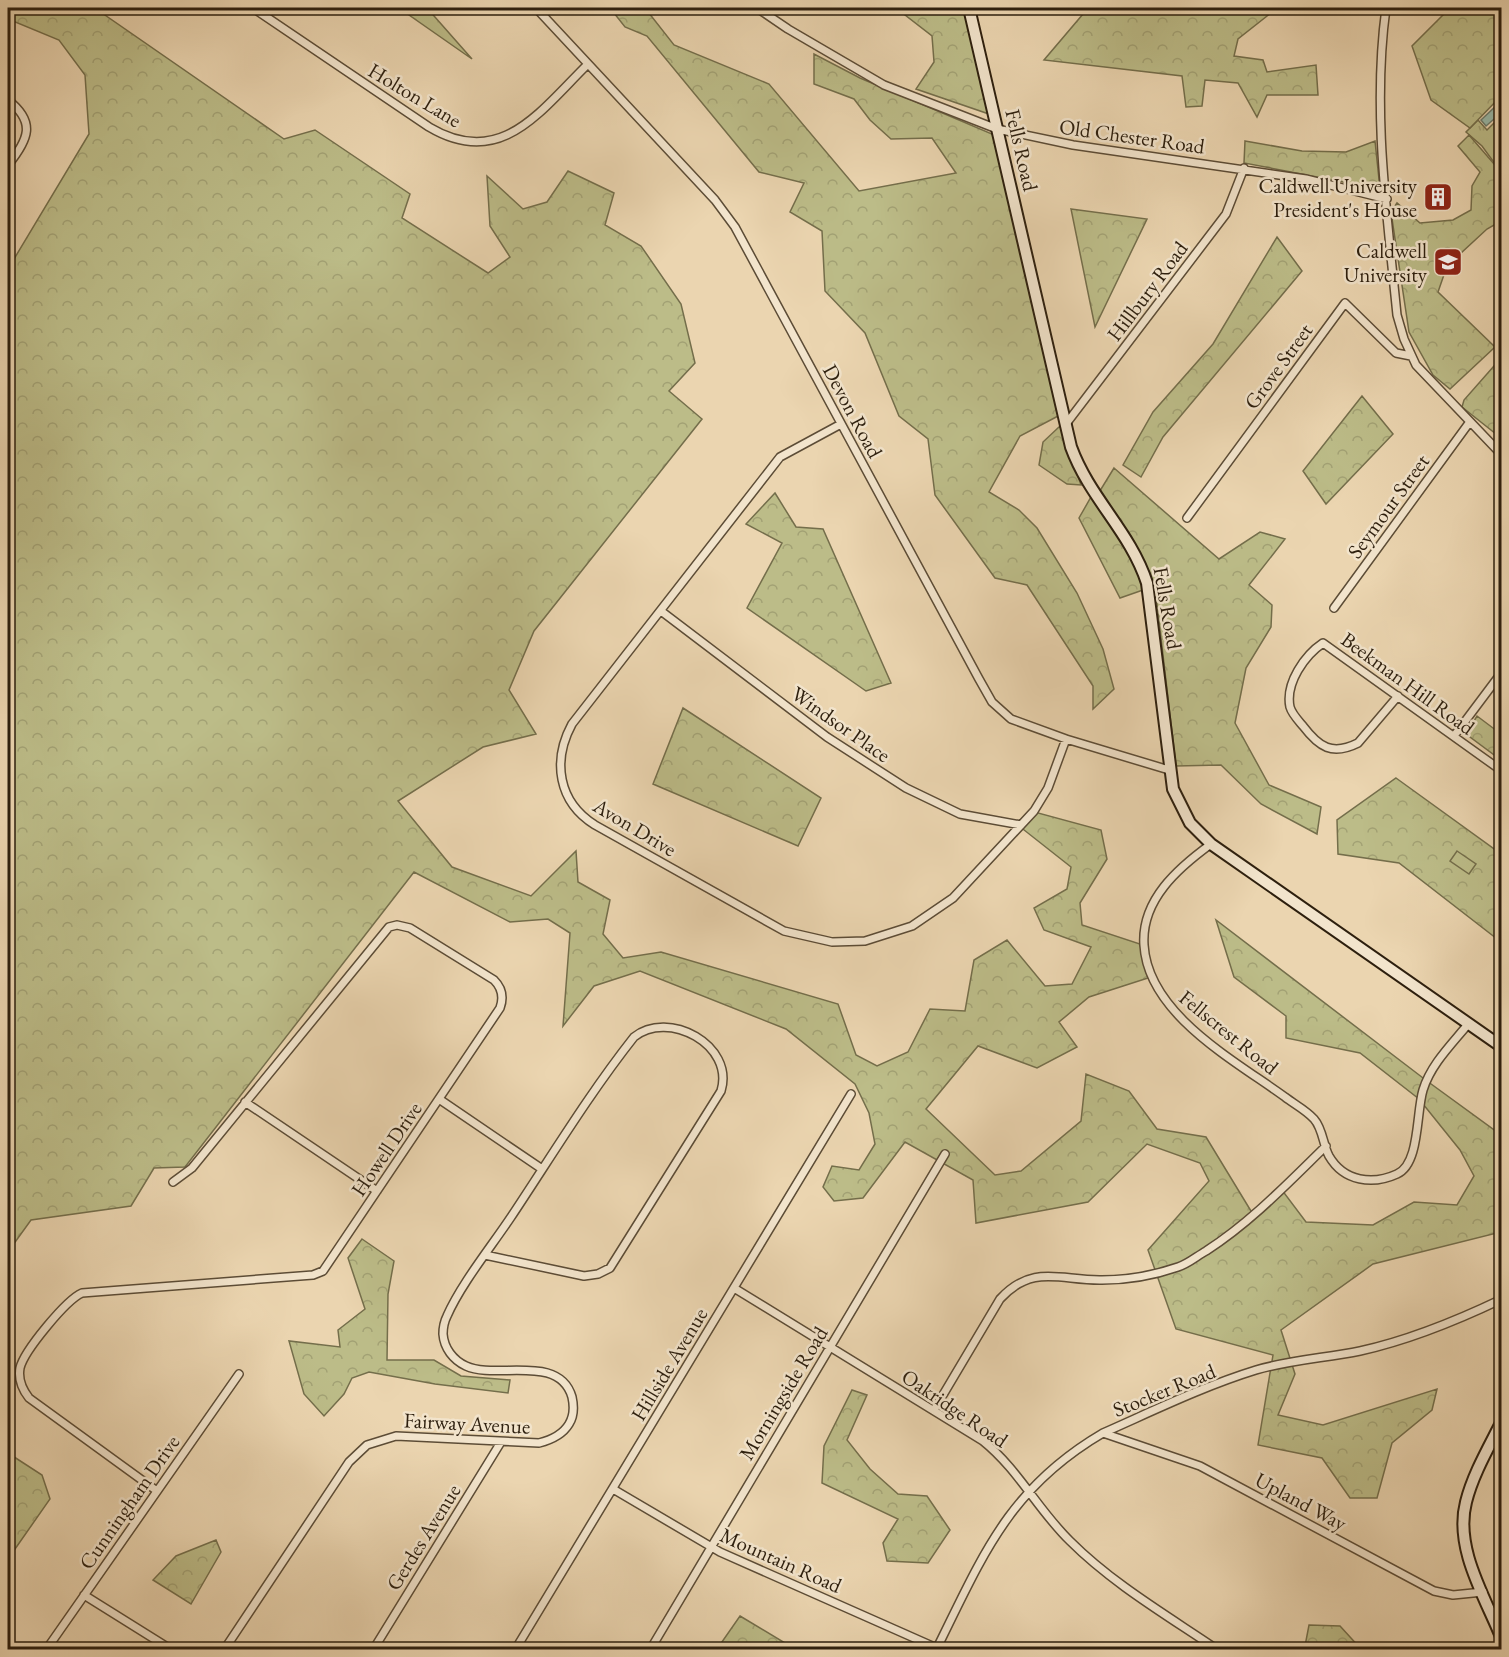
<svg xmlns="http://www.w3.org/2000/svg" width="1509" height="1657" viewBox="0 0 1509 1657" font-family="'EB Garamond',serif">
<defs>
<pattern id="grass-tufts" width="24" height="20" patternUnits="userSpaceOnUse" patternTransform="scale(1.5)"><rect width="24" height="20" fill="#bcbc88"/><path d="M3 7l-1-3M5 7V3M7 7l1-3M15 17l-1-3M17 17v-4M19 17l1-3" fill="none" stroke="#a2a174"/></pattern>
<pattern id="forest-crowns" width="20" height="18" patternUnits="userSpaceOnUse" patternTransform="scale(1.5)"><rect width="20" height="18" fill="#bcbc88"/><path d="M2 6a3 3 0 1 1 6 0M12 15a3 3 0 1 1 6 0" fill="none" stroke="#a2a174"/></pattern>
</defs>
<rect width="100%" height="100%" fill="#ebd5b0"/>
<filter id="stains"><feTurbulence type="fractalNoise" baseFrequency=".00333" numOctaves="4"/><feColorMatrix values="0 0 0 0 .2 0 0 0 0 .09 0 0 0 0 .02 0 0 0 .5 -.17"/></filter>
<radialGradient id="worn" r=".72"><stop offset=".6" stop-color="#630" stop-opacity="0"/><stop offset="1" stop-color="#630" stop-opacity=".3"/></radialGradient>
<!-- grass -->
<path fill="url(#grass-tufts)" stroke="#746e4b" stroke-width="1.5" d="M1501,116V152L1497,155L1501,162V172L1482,146L1466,132L1478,120L1487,130Z"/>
<!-- forest -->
<path fill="url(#forest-crowns)" stroke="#746e4b" stroke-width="1.5" d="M8,8H52L56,12L99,11L284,139L315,130L410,194L402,218L488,273L510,257L490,226L487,176L523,209L547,202L568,171L614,193L605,225L641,246L681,304L695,363L669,391L702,419L534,631L509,690L536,734L483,747L398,801L452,867L531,896L576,851L578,882L610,900L603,934L623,958L661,952L838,1004L856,1055L877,1066L908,1052L930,1009L965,1011L974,960L1007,940L1045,986L1072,984L1091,947L1044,930L1034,908L1067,889L1071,867L1019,826L1031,811L1101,830L1107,859L1080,903L1082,925L1140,944L1148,978L1089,997L1059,1022L1077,1047L1037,1068L978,1046L926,1109L995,1175L1021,1171L1081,1121L1086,1074L1129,1091L1157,1129L1206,1137L1254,1216L1282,1190L1306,1222L1373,1225L1414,1202L1457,1205L1474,1176L1460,1150L1419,1099L1360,1053L1286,1038V1016L1234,977L1216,920L1427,1081L1501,1135V1232L1373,1264L1281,1330L1295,1374L1278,1415L1323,1425L1437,1389L1432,1410L1392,1443L1377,1498H1350L1322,1458L1258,1445L1273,1355L1176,1329L1148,1250L1209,1181L1200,1163L1147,1144L1088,1202L976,1223L973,1180L905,1142L863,1198L834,1201L823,1187L832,1166L859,1170L875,1144L869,1113L855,1084L786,1029L640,971L594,986L563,1026L570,933L548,919L510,922L414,872L185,1167L154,1168L131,1206L31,1220L8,1252V269L89,134L85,75L59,40L8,19Z
M399,8H427L472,59Z
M610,8H645L674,45L769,84L859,191L956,173L932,138L891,139L870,120L854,99L814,84V54L860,78L992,134L998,145L1060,415L1020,436L989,492L1019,510L1037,528L1077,593L1103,649L1114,689L1093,709V686L1027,585L995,578L935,495L928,439L899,416L865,333L825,291L822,231L790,212L804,183L759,172L647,36L625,27Z
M896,8H966L989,114L916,89L934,62L932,36Z
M1075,8H1282L1276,9L1238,39L1234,56L1263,60L1267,72L1316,65L1318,95H1267L1257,117L1238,83L1205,80L1202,106L1186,107L1182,76L1044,60L1083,14Z
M1450,8H1501V96L1470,128L1431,100L1412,46Z
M1469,135L1501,172V221L1487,229L1447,266L1438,292L1495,347L1450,389L1433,375L1409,332L1391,212L1397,203L1420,223L1453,220L1471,210L1472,186L1480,172L1458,146Z
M1245,141L1302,151L1346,152L1375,141L1380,189L1244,163Z
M1071,209L1147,219L1095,327Z
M1277,237L1302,271L1163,437L1141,477L1123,465L1153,412L1213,344Z
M1501,358V438L1462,407L1464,400Z
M1362,396L1393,434L1326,504L1303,471Z
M1060,426L1081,485L1067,484L1039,465L1043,442Z
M1114,468L1219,559L1260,532L1285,539L1249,585L1272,605L1271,627L1246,668L1235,723L1269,785L1321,807L1317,834L1261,804L1221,765L1176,766L1157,604L1142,557L1098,494Z
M775,493L796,527L823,529L891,683L866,691L747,608L782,543L746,524Z
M1091,497L1134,561L1143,590L1120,598L1079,518Z
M683,708L821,798L798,846L653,784Z
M1477,716L1501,734V760L1466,734Z
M1396,778L1501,854V942L1399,863L1338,854L1337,820Z
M362,1239L394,1261L388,1294L387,1360H434L461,1376L510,1380L508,1393L435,1384L369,1372L352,1378L344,1394L324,1416L304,1394L289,1341L340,1347L338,1330L365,1309L348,1258Z
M852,1390L867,1395L847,1440L870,1469L898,1494L927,1496L950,1530L928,1563L887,1561L883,1543L898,1519L822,1483L824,1446Z
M8,1453L42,1475L50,1499L8,1559Z
M216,1540L221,1552L191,1604L153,1580L176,1556Z
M740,1616L795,1649H717Z
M1309,1625L1340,1626L1361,1649H1310L1305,1646Z"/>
<!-- pitch -->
<path fill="#bcbc88" stroke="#746e4b" stroke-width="1.5" d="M1457,851L1476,864L1469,874L1450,861Z"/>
<!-- water -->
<path fill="#98b9a9" stroke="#6d7b6b" stroke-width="1.5" d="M1497,105L1501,107V113L1486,126L1481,120Z"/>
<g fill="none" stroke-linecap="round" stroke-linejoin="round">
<!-- street casing -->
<g stroke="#5c4c36" stroke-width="10">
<path id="street" d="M253,8L429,127C501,170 540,111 588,64
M536,8L715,200L735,227L979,679L992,702L1011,719L1066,739L1169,770
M757,8L788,29L884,85L997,129L1073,145L1306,179L1387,199
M1386,8C1372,110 1387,213 1397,315L1404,339L1416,365L1502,455
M8,100C36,122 29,139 8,165
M841,424L780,457L572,724C552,761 558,802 595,825L784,931L832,942L865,941L912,926L953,898L1034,811L1048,788L1066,739
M1066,424L1226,214L1244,168
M1187,518L1345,303L1396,353L1411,356
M1334,608L1469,423
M661,611L827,737L906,788L960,814L1021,825
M1398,696L1358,743C1332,756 1319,747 1303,726C1298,720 1292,714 1290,707C1285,683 1305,655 1323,643L1502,771
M1454,736L1502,672
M1211,844C1178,868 1141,900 1144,945C1148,1014 1234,1060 1285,1097C1294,1104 1306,1110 1314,1119C1323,1129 1323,1145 1329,1156C1344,1182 1373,1185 1397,1174C1420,1164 1416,1113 1423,1090C1431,1064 1452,1044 1469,1023
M439,1099L542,1169
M245,1102L377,1191
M734,1288L983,1441C1018,1469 1038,1510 1070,1541C1113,1584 1168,1616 1218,1650
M934,1410L1000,1299C1033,1263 1061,1281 1102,1280C1127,1280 1155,1275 1178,1267C1188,1264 1197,1256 1206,1251C1251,1222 1288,1183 1326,1146
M1103,1433L1200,1466L1434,1591L1453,1595L1483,1592
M613,1489L720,1552L939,1649
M157,1491L29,1398C22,1389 18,1379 20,1368C24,1351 66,1300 82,1293L313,1275L323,1271L500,1008C504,997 502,988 494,980L410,928L397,925L389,927L192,1168L173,1182
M84,1595L172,1650
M937,1648C983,1555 1009,1488 1103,1433C1153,1411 1204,1386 1256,1370C1290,1360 1325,1358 1360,1351C1410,1340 1456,1321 1502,1299
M46,1650L239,1374
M224,1650L349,1462L367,1445L396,1436L539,1443C551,1440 563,1434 569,1424C574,1416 574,1406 572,1397C559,1353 496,1380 466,1366C453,1360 444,1348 443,1334C443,1328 444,1322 447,1316C461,1284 491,1247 511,1217C551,1157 589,1094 634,1037C668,1009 735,1045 721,1091L610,1268L598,1274L584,1276L485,1255
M373,1650L501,1442
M515,1650L851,1094
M650,1650L945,1154"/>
</g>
<!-- secondary casing -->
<g stroke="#2d1f0e" stroke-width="14">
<path id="secondary" d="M969,8L1071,447C1090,499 1130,531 1147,583L1173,789L1190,823L1211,844L1502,1047
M1502,1421C1489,1447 1473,1474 1466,1502C1454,1548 1485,1597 1502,1639"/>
</g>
<!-- street -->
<use href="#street" stroke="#f2e4cc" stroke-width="7"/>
<!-- secondary -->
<use href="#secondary" stroke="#f2e4cc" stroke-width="10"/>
</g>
<!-- icons -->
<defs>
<g id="building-square" transform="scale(1.5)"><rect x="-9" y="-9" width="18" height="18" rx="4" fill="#8f2418" stroke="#f2e4cc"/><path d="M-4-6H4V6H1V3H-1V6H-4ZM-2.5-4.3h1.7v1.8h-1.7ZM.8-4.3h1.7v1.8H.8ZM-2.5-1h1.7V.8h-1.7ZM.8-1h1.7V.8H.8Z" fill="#fff"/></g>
<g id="university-square" transform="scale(1.5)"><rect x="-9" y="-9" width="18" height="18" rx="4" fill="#8f2418" stroke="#f2e4cc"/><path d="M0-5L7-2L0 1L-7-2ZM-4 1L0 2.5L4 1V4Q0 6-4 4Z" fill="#fff"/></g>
</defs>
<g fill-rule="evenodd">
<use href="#building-square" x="1438" y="197"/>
<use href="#university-square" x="1448" y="262"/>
</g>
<g text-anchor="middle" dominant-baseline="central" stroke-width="5" stroke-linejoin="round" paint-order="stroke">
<!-- street labels -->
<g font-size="21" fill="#2d1f0e" stroke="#f2e4cc">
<text transform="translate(415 95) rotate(31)">Holton Lane</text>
<text transform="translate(1132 136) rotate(8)">Old Chester Road</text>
<text transform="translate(1022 150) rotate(77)">Fells Road</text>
<text transform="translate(1147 291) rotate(-53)">Hillbury Road</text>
<text transform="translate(1278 366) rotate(-54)">Grove Street</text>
<text transform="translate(853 411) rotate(62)">Devon Road</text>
<text transform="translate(1388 506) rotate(-54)">Seymour Street</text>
<text transform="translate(1168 608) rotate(80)">Fells Road</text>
<text transform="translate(1408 683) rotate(36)">Beekman Hill Road</text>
<text transform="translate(841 724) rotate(35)">Windsor Place</text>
<text transform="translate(635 827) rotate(31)">Avon Drive</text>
<text transform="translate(1229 1032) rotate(39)">Fellscrest Road</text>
<text transform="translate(386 1149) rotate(-56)">Howell Drive</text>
<text transform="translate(669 1364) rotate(-59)">Hillside Avenue</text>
<text transform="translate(1164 1390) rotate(-22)">Stocker Road</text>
<text transform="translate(783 1393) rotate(-59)">Morningside Road</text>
<text transform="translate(955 1408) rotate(34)">Oakridge Road</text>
<text transform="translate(467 1423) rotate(3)">Fairway Avenue</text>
<text transform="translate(1301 1501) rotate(28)">Upland Way</text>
<text transform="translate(129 1502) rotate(-55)">Cunningham Drive</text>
<text transform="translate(423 1537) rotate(-58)">Gerdes Avenue</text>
<text transform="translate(781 1560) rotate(24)">Mountain Road</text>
</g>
<!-- poi labels -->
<g font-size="21" fill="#2d1f0e" stroke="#f2e4cc" text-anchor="end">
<text x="1417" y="185">Caldwell University<tspan x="1417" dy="24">President's House</tspan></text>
<text x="1427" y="250">Caldwell<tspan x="1427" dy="24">University</tspan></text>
</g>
</g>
<!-- margin -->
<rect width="1509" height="1657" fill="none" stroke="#ebd5b0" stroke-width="30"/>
<rect x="9" y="9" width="1491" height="1639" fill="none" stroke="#2d1f0e" stroke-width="3"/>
<rect x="15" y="15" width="1479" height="1627" fill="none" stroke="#2d1f0e" stroke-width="1.5"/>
<rect width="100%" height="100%" filter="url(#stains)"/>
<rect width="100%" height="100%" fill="url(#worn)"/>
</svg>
